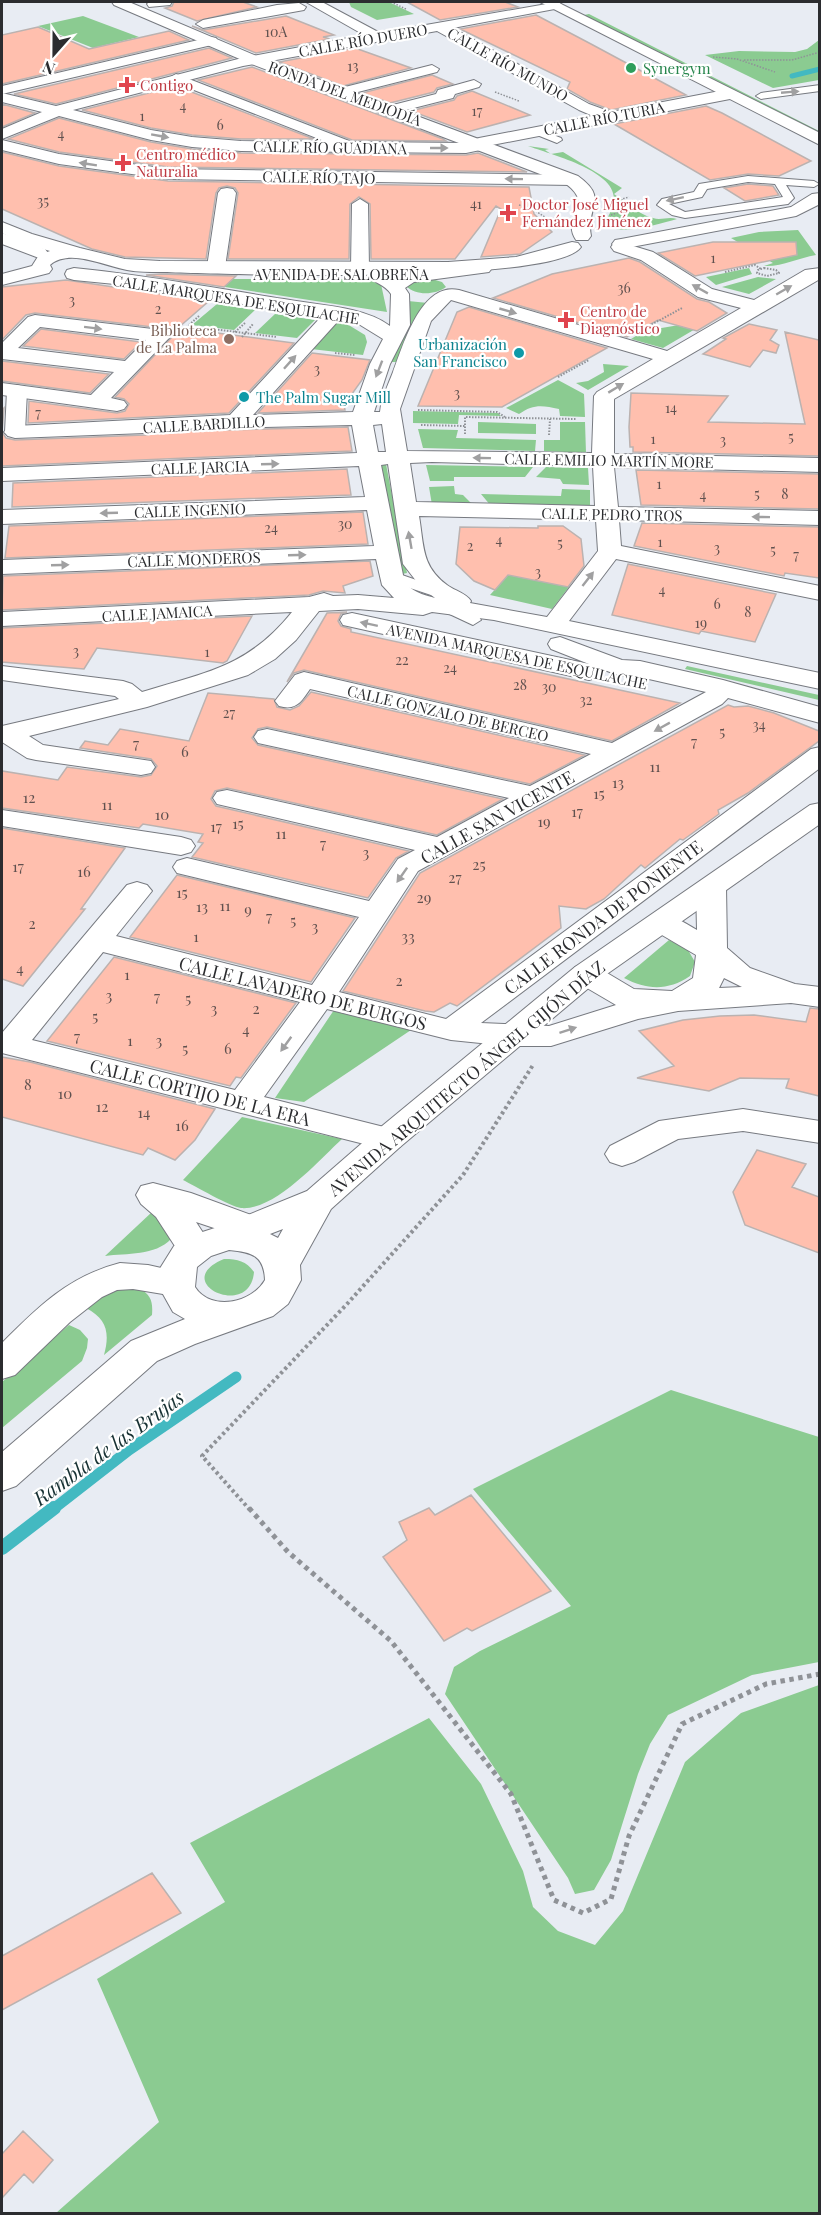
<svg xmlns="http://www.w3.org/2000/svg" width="821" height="2215" viewBox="0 0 821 2215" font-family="'Playfair Display',serif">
<rect width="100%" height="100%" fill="#e8ecf3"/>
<!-- green -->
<path fill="#8bcb91" d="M349,2H389L414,14L377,20L351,7Z
M589,14L819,131V135L584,15Z
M83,16L139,37L93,48L38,26Z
M819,40V80L773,88L705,55L739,51L795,52L807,49Z
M528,146L549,149L545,150L551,154L563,152L622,188L614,194C626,202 639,215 653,218C661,221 668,216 677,219C659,224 619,237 604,224C608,217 614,207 614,199C615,170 549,154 528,146Z
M798,230L816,255C798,258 782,267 764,266L773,263L731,238L759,232Z
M749,268L752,274L716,285L706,277Z
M758,277L776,279L749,294L722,287Z
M190,279H372L381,284L387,312L186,281Z
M432,279L442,282L446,287C435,295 416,296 406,286L409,282Z
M408,301L428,303L398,362H391L407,326Z
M217,304L255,310L234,330L192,325Z
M275,314L315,320L297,338L255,333Z
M335,321L347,324L365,335L367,342L363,355L311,349Z
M685,324L697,328L663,348L631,339L644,331Z
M603,364L629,366L588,390L576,383L588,381L604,372Z
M558,380L584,394L585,417L560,416L559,409C542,405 533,404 519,414L506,408Z
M413,411L498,413L501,416L459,415L458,424L413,423Z
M478,422L536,424V434L478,433Z
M560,422H585L586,453L544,451V440H560Z
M418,429L458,430L456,438L536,440L535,451L423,448Z
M386,464L407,573L402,574L379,465Z
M426,465L533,467L525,477H454V481H430Z
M546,467L588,468L589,485L563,484L560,479L536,477Z
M454,486L455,494L463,495L473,505H432L429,487Z
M562,489L590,490V508L491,506L481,494L561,496Z
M508,575L569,587L552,609L490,595Z
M687,666L819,695V700L685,669Z
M669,940L688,950L695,962L690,976C668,991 647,990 624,978Z
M334,1010L411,1030L304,1102L275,1098Z
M242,1117L342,1139C319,1160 275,1211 241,1208C231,1207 195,1186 183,1180Z
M152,1212L163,1219L171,1239C155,1256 127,1253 105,1256Z
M224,1259C238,1259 246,1261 254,1272C250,1321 168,1282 224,1259Z
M139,1288C151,1295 153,1301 152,1315L104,1355C110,1333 107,1319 86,1308L109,1290Z
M69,1325L80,1330L88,1339L87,1348L82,1361L2,1428V1382Z
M671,1390L819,1437V1662L752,1675L668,1715L650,1744L638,1774L611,1860L594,1890L575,1894L568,1878L445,1694L454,1667L480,1651L571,1606L473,1489Z
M819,1685V2213H56L159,2122L97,1979L225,1902L190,1843L429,1718L481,1784L523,1871L533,1907L558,1931L595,1945L623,1911L685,1762L741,1713Z"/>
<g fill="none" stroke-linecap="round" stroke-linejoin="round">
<!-- stream-far2 -->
<path stroke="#43b9c1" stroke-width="5" d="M792,76L820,69"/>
<!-- stream-far1 -->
<path stroke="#43b9c1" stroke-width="11" d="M52,1510L129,1450L236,1377"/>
<!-- stream -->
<path stroke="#43b9c1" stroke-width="14" d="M2,1548L54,1508"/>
</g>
<!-- building -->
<path fill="#ffbfae" stroke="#bbb2b0" stroke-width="1.5" d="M174,2H243L257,7L197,21L165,8L172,6Z
M407,2H505L518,7L440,20Z
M536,15L591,44L686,95L611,110L590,102L567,89L570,82L460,29Z
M286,16L334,35L323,37L330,39L256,53L192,26L203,30Z
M38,27L89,49L169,31L189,40L2,84V35Z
M209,48L232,58L56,104L14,94Z
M355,48L411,68L343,86L279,62Z
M252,67L443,139L446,141L352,140L198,80Z
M432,75L453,84L437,88L434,92L390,103L362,93Z
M176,86L314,139H241L192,135L151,128L82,110Z
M472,91L530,115L467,132L411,111L454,100L457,96Z
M2,104L35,113L2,127Z
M706,106L722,113L811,161L779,176L748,174L710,180L614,124Z
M59,118L151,142L192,149L241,153L466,155L478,153L527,172L168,167L59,152L8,139Z
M2,152L59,166L168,181L529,187L534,214L552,232L520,254L481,257L501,209L496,206L455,259H371L370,204L359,197L350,204L349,259H228L238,193L235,188L227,186L219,188L216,193L206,259L125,257L92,249L2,209Z
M748,184L773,186L779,195L745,201L724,188Z
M713,242H796L797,255L695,276L658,253Z
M629,258L640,262L697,299L709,302L727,313L697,331L658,320L627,337L493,298L552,274Z
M160,274L194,275L236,276L224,287L146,275Z
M66,280L209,301L178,328L294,343L229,413L28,423L29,401L117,413L125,411L129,404L124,399L115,397L173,336L170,331L161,328L35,313L26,315L2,340V287Z
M469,307L607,348L502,407L418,406L457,312Z
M749,324L777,330L770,340L779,345L776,353L763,350L750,367L703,354L726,339L723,338Z
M41,329L141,342L124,359L23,346Z
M785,332L819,340V456L633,452V447H630L629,427L631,393L728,396L708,422L805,424Z
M312,353L370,360L362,380L344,405L345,410L258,413Z
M2,361L109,374L90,393L2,381Z
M4,408L2,432L6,438L15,440L145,435L176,431L348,427L352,451L2,466V410Z
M347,469L351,495L12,507L13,483Z
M636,470L819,474V509L641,505Z
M363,512L368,544L5,558L9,526Z
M642,523L819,527V578L785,573L784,576L634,546Z
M538,526H563L581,539L584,566L568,587L508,575L495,590L474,581L456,564L460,527L538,528Z
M370,561L373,576L343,586L345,593L323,591L309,595L2,610L3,576Z
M628,564L776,594L755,642L701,631L699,634L612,615Z
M347,612L341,614L338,621L341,626L351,629V632L680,703L612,741L304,670L294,673L287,682L327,613Z
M252,616L227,661L223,663L97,648L84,669L2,662V628Z
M311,692L585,755L530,784L267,727L258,729L252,738L258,745L503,799L437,835L227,788L215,791L211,799L216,806L409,851L396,858L368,898L192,857L203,843L198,842L203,834L143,824L139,828L2,808V771L58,780L67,767L141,777L151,775L157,766L151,759L80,748L85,741L108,745L120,729L189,741L208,693L274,699L277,707L290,710L299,706Z
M728,705L734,707L748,706L774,713L819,731V741L748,793L718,810L719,814L683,840L680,839L645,868L641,865L604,899L586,909L559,906L561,928L457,1006L450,1003L434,1012L425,1011L343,991L420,873Z
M2,828L125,848L81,909H85L23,986L2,979Z
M177,875L355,918L311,982L130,937Z
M114,957L296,1003L241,1078L236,1077L230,1086L47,1041Z
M810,1008L819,1009V1096L786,1088L789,1079L740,1078L709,1091L637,1078L674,1066L639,1031L683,1020L720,1016L754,1015L806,1022Z
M2,1057L30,1062L215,1109L195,1140L175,1160L148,1148L143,1155L2,1117Z
M757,1150L806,1164L792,1187L819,1197V1253L745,1225L733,1192Z
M471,1495L551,1591L472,1631L467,1628L444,1641L383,1557L407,1540L399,1522L429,1508L435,1515Z
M152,1873L181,1913L2,2010V1956Z
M23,2131L53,2160L33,2183L24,2174L2,2198V2154Z"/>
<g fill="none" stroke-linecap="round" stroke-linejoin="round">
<!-- service casing -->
<g stroke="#777a80" stroke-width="2">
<path id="service" d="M820,85V91L761,99L756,96L761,93Z
M536,128L561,138L562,140L557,143L532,133V129Z
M748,176L814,181L819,184L814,187L786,185L794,198L788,204L685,218L672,215L657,205L662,199L694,192L699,184ZM748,182L775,184L783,197L685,212L669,204L702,197L707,189Z
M402,575L445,590L448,593L440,598L401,585L387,583L384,580L387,577Z
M446,602L479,617L481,620L473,625L441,610L438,607L441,604Z"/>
</g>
<!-- pedestrian casing -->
<g stroke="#777a80" stroke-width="2">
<path id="pedestrian" d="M149,2H172L170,5L149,7L147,4Z
M299,3L306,7L304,10L203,28L196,24L203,20L277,5Z
M211,37L216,38L218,41L216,44L2,94V86Z
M432,65L439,69L437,72L350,94L343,90L345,87Z
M176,74L357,144L360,147L357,150H347L171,81L169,78Z
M474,80L481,84L479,87L455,94L453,98L390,114L383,110L385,107L436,94L438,90Z
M360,199L368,204L369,268L366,272H354L351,268L352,204Z
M17,385L24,387L27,391L25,432L22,436H8L5,432L7,391L10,387Z"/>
</g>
<!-- minor casing -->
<g stroke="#777a80" stroke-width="2">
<path id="minor" d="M306,2H322L380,33L558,2L562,5L560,8L453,28L589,104L611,112L730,89L738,94L730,99L492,145L490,148L466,153L241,151L192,147L151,140L59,116L2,139V129L42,112L2,102V93L56,106L242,58L364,35ZM437,31L579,110L593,116L479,138L466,143L241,141L192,137L151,130L73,110L243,66Z
M2,140L59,154L168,169L572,175L580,180L572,185L168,179L59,164L2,150Z
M227,188L233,189L236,193L225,267L222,271H210L207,267L218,193L221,189Z
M2,233L45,249L48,253L45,257L39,258L2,244Z
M620,242L653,252L712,289L754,300L805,270L820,268V279L614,399V454L820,458V472L614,467L618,507L820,511V525L619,520L621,546L820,586V600L616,559L569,621L820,673V689L494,620L432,612L423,615L358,609L319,611L296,640L275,659L248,675L147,707L29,736L43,745L151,761L155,767L151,773L141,775L36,760L27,758L2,742V726L119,699L115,696L2,680V666L123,681L132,684L142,692C206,672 248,667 292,612L2,626V612L309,597L324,593L333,596L358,595L394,598L382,585L376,559L2,574V560L374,546L367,510L2,524V510L365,497L359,466L2,481V468L357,453L352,425L176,429L145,433L15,438L8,436L4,432L8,428L15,426L230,415L321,317L135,286L74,280L67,278L65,274L67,270L74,268C145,275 214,288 284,299C316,305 364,306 390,326L391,294C385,284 373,283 367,275L369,271H383L395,278L409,271L483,262L489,264L492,268L489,272L414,282L405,288L409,294L410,325L390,364L374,412H380C381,399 388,385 393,372C403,346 421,281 459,290L667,351L741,308L698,297L641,260L614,251L611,247L614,243ZM451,300L653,359L597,392L594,396L592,453L407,451L400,409L431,321ZM339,320L357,323L383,339L370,364L353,412L253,415ZM382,424L386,452H378L373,425ZM432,462L593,466L595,506L416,502L410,463ZM388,464L403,564L420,586L435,598C424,595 409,591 404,580L381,465ZM419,516L596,520L598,551L547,617L470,603L471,601C466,593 455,591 447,585C421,566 424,545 419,516Z
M35,315L161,330L168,332L171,336L111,398L124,401L127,405L124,409L117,411L2,395V383L91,395L114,372L2,359V343L28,317ZM40,327L146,340L125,361L18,348Z
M352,613L589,664L551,649L548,644L551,639L560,637L622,660L640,661L723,680L820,707V723L728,698L722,704L418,871L339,992L446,1019L811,749L820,747V768L481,1023L549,1026L616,1005L575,981L571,974L575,967L586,964L597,967L634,989L672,991L693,978L696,955L650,928L646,922L650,916C669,911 681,921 697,930L696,887L701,881L711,878L721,881L726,887L727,948L750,968L795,984L820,987V1007L791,1003L678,1011L638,1019L551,1046H511L451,1040L327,1009L264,1097L400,1131L405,1139L400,1147L388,1150L2,1053V1033L127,885L137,882L147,885L152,891L116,936L312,985L359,917L177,873L173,867L177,861L187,858L369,901L398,859L415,850L217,804L213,798L217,792L227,790L437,837L509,798L258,743L254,737L258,731L267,729L530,786L591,754L310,689C301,702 296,711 279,706L275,701L295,675L304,672L612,743L706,692L640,677L618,675L599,668L602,672L598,677L589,680L343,625L340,620L343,615ZM103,952L300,1002L235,1090L32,1040ZM724,978L742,987L719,988Z
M2,810L181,837L191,840L195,846L191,852L181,855L2,826Z
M743,1109L820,1121V1143L743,1131L678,1139L634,1162L622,1166L610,1162L605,1154L610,1146L659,1121Z
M153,1183L191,1193L262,1219L268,1228L262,1237L250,1240L196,1222L213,1248L208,1257L195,1261L182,1257L156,1217L141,1204L136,1195L141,1186Z
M120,1263L148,1265L188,1274L193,1283L188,1292L175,1296L133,1289L117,1290L102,1297L70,1322L15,1375L2,1379V1343C38,1307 69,1276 120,1263Z"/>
</g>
<!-- tertiary casing -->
<g stroke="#777a80" stroke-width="2">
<path id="tertiary" d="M112,2H129L259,57L578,176C610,199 585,207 591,236L588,240H576C560,216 596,206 566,184L249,63L114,5Z"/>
</g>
<!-- secondary casing -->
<g stroke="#777a80" stroke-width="2">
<path id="secondary" d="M540,2H557L820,133V145Z
M820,193V204L796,216L621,249L615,248L612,244L615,240L621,239L791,207L812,194Z
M2,222L32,234L80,248L125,259L160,261L448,262L516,257L572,242L578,243L581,247C555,285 219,274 160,272C149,272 138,272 127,270C104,266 70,248 50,265L52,269L49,273L2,285V274L32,266L39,255L50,251L20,242L2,233Z
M820,803V824L597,981L400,1147L331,1209L300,1265L301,1280L293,1295L288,1304L273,1316L195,1344L157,1361L16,1486L2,1491V1452L131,1341L185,1319L173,1312L159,1287V1270L174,1246L190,1236L221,1226L307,1191L376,1131L575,967L810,805ZM283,1229L278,1238L270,1234ZM229,1250C251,1252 264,1255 265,1280C252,1303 211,1312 195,1287L197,1267L211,1256Z"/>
</g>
<!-- path-far3 -->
<path stroke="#8f9297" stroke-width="1.5" stroke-dasharray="1.5 1.5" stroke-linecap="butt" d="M391,2L406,9
M713,57L737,59L775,72
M744,60H792L820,52
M495,92L519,101
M519,205L531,208L554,223
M611,215L619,212L623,206L622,199L629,197"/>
<!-- path-far2 -->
<path stroke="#8f9297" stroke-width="2" stroke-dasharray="1.5 1.5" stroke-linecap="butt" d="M764,268L776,270L779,273L767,276L757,273L758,270Z
M725,272L755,265L761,269
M199,316L188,326L277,337
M649,326L682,308
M235,332L246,322
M242,337L253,324
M335,353L355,355
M558,377L589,360
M418,410L497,412L505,417
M421,425L465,426
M465,434V417L576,419
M549,435L550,419"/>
<!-- path-far1 -->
<path stroke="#8f9297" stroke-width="4" stroke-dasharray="3 3" stroke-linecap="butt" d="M250,1510L202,1456L347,1304L463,1175L533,1065"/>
<!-- path -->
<path stroke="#8f9297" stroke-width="5" stroke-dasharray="4.5 4.5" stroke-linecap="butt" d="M249,1508L288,1552L391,1641L511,1794L554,1900L583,1913L611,1899L629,1836L682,1724L766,1684L820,1674"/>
<!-- service -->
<use href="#service" fill="#fff" fill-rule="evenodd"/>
<!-- pedestrian -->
<use href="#pedestrian" fill="#fff" fill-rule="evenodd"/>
<!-- minor -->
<use href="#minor" fill="#fff" fill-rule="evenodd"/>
<!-- tertiary -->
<use href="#tertiary" fill="#fff" fill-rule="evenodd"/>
<!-- secondary -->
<use href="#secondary" fill="#fff" fill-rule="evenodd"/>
</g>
<!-- one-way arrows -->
<defs><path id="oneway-solid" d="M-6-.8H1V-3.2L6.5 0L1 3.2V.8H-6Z" transform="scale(1.5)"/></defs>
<g fill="#a0a0a1">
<use href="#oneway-solid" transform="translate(790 92) rotate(-5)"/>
<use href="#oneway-solid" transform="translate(160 136) rotate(10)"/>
<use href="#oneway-solid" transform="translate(439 148)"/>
<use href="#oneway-solid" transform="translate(88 164) rotate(-171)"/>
<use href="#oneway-solid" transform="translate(514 179) rotate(-179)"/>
<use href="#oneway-solid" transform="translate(675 199) rotate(168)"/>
<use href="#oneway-solid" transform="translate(700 289) rotate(-151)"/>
<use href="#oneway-solid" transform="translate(784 290) rotate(-30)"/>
<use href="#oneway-solid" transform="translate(508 311) rotate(16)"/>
<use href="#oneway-solid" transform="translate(93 328) rotate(7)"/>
<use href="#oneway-solid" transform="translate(290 362) rotate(-48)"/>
<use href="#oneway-solid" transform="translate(379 369) rotate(111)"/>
<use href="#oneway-solid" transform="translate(616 388) rotate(-31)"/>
<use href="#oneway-solid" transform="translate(482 458) rotate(-179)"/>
<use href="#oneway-solid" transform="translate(270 464) rotate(-2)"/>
<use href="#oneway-solid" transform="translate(109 513) rotate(178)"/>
<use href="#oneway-solid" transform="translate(761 517) rotate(-179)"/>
<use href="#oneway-solid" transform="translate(410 540) rotate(-100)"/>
<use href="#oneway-solid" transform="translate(297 555) rotate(-2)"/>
<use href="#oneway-solid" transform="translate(60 565) rotate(-2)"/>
<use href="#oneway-solid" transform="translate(588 579) rotate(-52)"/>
<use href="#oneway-solid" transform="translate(369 624) rotate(-168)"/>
<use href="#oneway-solid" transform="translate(662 727) rotate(151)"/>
<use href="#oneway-solid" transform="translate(402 875) rotate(125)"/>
<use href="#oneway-solid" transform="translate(568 1030) rotate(-18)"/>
<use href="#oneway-solid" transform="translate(286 1044) rotate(126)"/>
</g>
<!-- markers -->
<circle fill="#2e9e5b" stroke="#fff" stroke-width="2" cx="631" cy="68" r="6"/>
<g fill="#e0444e" stroke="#fff" stroke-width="2">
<path d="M124 76h6v6h6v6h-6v6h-6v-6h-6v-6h6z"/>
<path d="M120 154h6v6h6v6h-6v6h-6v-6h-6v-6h6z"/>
<path d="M505 204h6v6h6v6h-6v6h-6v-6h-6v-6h6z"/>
<path d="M563 311h6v6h6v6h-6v6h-6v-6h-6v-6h6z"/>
</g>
<circle fill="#8d6e63" stroke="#fff" stroke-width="2" cx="229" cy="339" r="6"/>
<g fill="#0f9aa8" stroke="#fff" stroke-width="2">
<circle cx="519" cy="353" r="6"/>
<circle cx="244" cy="397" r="6"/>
</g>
<g text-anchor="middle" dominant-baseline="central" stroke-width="4.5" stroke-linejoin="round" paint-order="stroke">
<!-- far-number labels -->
<g font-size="14" fill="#60514f">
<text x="276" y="31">10A</text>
<text x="353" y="65">13</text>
<text x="183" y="105">4</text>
<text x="477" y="110">17</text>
<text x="142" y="115">1</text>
<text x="220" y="124">6</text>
<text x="61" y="133">4</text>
<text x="43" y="200">35</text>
<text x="476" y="203">41</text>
<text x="713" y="257">1</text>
<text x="624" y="287">36</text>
<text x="72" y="299">3</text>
<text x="158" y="308">2</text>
<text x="317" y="368">3</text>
<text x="457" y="392">3</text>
<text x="671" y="407">14</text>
<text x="38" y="412">7</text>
<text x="791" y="436">5</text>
<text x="653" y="438">1</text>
<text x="723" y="439">3</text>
<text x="659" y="483">1</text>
<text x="757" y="493">5</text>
<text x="785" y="493">8</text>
<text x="703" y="494">4</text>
<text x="345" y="523">30</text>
<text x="271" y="527">24</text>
<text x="499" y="539">4</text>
<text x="660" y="541">1</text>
<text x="560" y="542">5</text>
<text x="470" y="545">2</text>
<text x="717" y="547">3</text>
<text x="773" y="549">5</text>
<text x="796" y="554">7</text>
<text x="538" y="571">3</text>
<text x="662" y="589">4</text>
<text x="717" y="603">6</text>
<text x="748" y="611">8</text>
<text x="701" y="622">19</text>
<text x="76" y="650">3</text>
<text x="207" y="651">1</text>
<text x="402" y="659">22</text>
<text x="450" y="667">24</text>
<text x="520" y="684">28</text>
<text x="549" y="686">30</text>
<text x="586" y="699">32</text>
<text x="229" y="712">27</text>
<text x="759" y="724">34</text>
</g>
<!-- far-street labels -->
<g font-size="15" fill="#2b2c2f" stroke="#fff">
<text transform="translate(363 40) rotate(-10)">CALLE RÍO DUERO</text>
<text transform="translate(508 64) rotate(29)">CALLE RÍO MUNDO</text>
<text transform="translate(345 93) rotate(20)">RONDA DEL MEDIODÍA</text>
<text transform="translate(604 118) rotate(-11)">CALLE RÍO TURIA</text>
<text transform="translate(330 147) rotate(1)">CALLE RÍO GUADIANA</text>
<text transform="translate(319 177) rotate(1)">CALLE RÍO TAJO</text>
<text x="341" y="274">AVENIDA DE SALOBREÑA</text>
<text transform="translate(236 299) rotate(9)">CALLE MARQUESA DE ESQUILACHE</text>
<text transform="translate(204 424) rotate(-3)">CALLE BARDILLO</text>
<text transform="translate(609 460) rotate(1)">CALLE EMILIO MARTÍN MORE</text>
<text transform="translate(200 467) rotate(-2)">CALLE JARCIA</text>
<text transform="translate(190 510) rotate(-2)">CALLE INGENIO</text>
<text transform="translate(612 514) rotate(1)">CALLE PEDRO TROS</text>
<text transform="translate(194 559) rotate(-2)">CALLE MONDEROS</text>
<text transform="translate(157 613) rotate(-3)">CALLE JAMAICA</text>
<text transform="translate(517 656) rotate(12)">AVENIDA MARQUESA DE ESQUILACHE</text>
<text transform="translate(448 713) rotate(13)">CALLE GONZALO DE BERCEO</text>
</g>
<!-- far-leisure labels -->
<g font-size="15" fill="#27864d" stroke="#fff" text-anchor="start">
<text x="643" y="68">Synergym</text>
</g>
<!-- far-health labels -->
<g font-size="15" fill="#be3a42" stroke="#fff" text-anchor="start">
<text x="140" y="85">Contigo</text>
<text x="136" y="154">Centro médico<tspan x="136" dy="17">Naturalia</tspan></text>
<text x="522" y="204">Doctor José Miguel<tspan x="522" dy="17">Fernández Jiménez</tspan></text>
<text x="580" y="311">Centro de<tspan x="580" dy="17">Diagnóstico</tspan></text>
</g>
<!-- far-education labels -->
<g font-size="15" fill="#785e54" stroke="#fff" text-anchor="end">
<text x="217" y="330">Biblioteca<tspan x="217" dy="17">de La Palma</tspan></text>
</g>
<!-- far-culture labels -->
<g font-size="15" fill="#0d838f" stroke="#fff" text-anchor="end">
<text x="507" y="344">Urbanización<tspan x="507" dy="17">San Francisco</tspan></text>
<text x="256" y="397" text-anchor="start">The Palm Sugar Mill</text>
</g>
<!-- number labels -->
<g font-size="15" fill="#60514f">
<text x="722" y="731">5</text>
<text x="694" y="741">7</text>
<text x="136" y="743">7</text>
<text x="185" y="751">6</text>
<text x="655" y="766">11</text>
<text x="618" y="782">13</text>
<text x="599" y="793">15</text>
<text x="29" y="797">12</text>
<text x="107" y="804">11</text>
<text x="577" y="811">17</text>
<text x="162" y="814">10</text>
<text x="544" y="821">19</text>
<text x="238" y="823">15</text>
<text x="216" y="826">17</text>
<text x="281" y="833">11</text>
<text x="323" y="843">7</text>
<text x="366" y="852">3</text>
<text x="479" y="864">25</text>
<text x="18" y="866">17</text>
<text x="84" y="871">16</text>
<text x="455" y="877">27</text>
<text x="182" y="892">15</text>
<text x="424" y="897">29</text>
<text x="225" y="905">11</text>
<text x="202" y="906">13</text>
<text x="248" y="909">9</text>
<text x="269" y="916">7</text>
<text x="293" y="920">5</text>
<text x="32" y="923">2</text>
<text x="315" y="926">3</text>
<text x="196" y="936">1</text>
<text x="408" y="936">33</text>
<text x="20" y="968">4</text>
<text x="127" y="974">1</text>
<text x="399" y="980">2</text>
<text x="109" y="995">3</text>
<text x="157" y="996">7</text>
<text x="188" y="998">5</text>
<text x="214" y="1008">3</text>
<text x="256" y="1008">2</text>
<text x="95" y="1016">5</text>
<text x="246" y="1029">4</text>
<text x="77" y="1036">7</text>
<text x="130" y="1040">1</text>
<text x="159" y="1040">3</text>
<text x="185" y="1048">5</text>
<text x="228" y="1048">6</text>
<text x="28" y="1084">8</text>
<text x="65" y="1093">10</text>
<text x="102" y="1106">12</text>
<text x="144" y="1112">14</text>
<text x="182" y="1125">16</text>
</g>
<!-- street labels -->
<g font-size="18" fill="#2b2c2f" stroke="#fff">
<text transform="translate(497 817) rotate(-29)">CALLE SAN VICENTE</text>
<text transform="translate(603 917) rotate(-37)">CALLE RONDA DE PONIENTE</text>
<text transform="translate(303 993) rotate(14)">CALLE LAVADERO DE BURGOS</text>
<text transform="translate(466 1078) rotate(-40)">AVENIDA ARQUITECTO ÁNGEL GIJÓN DÍAZ</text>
<text transform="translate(200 1092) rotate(14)">CALLE CORTIJO DE LA ERA</text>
</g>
<!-- water labels -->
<g font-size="20" font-style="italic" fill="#173133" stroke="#fff">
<text transform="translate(108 1447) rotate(-36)">Rambla de las Brujas</text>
</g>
</g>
<!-- border -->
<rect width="821" height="2215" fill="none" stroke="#2b2c2f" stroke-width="6"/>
<!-- north arrow -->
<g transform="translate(54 54) rotate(201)" stroke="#ffffff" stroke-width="4.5" paint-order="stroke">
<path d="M0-4.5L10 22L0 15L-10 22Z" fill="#2b2c2f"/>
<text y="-9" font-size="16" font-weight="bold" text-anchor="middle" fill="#2b2c2f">N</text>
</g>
</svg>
